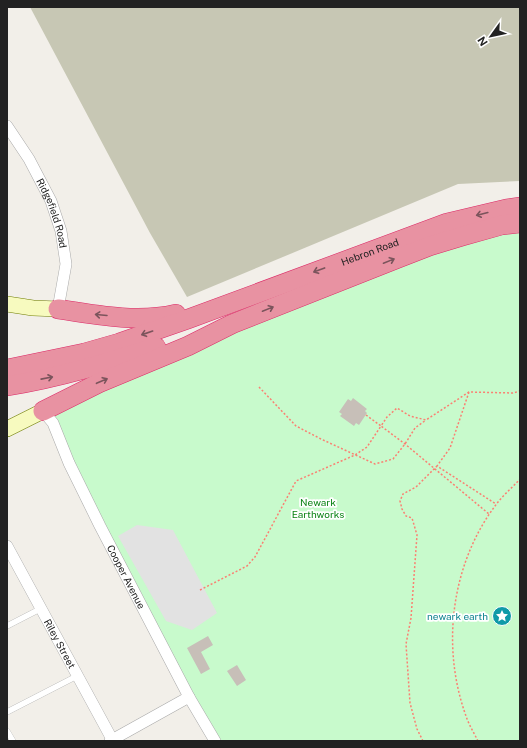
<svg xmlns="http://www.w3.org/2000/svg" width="527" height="748" viewBox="0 0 527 748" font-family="'Public Sans',sans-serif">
<rect width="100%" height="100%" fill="#f2efe9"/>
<!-- construction -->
<path fill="#c7c7b4" d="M30,7H520V181L458,184L187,297L150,233Z"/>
<!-- park -->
<path fill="#c8facc" d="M520,223V741H215L43,411L232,324Z"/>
<!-- parking -->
<path fill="#e2e2e2" d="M137,525L173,530L217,613L192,630L166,621L118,536Z"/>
<!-- building -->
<path fill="#c7bfb8" d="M353,398L367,409L365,411L367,413L359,425L356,423L354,426L340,416L342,414L339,412L348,399L351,401Z
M208,636L213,645L201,652L210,669L201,674L187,648Z
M237,665L246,680L237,686L227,671Z"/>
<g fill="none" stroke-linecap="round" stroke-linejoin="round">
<!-- lane casing -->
<g stroke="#a9a9a9" stroke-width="6">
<path id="lane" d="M7,626L40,609
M7,712L77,676
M7,731L13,741"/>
</g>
<!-- street casing -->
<g stroke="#a9a9a9" stroke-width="12">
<g id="street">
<path id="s1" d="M7,126L29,159L51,201L61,231L66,264L58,309"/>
<path id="s2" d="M43,411L53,423L69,463L100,526L189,697L215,741"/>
<path id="s3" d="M7,546L113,741"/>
<path d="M110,741L189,697"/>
</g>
</g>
<!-- secondary casing -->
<g stroke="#707d05" stroke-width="16">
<path id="secondary" d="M7,304L33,308L58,309
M7,429L43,411"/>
</g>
<!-- highway casing -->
<g stroke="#dc2a67" stroke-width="20">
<g id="highway">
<path d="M58,309C96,315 138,323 176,314"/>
<path id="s4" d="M7,369L84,353L119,343L188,319L447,223L506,209L520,207"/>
<path d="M7,386C58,378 107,363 156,347"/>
<path d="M43,411L99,383L188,346L232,324L399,258L430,246L463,236L502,225L520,223"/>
</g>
</g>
<!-- path -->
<path stroke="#fa8072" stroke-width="1.5" stroke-dasharray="2 2" stroke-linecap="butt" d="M259,387L296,426L321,439L375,464L393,459L405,444L415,428L426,420
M469,392L450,448L437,466L496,504
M366,415L381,426L387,417L397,408L410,416L426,420L469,392L513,393L520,391
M200,590L247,566L255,557L296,481L355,455L367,447L381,426L405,444L489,514
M423,741L417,729L410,703L406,644L411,618L417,535L412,518L406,516L402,509L400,501L403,494L416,487L437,466
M478,741C474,733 469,725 466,716C441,647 451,565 495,506C502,496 512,488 520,479"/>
<!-- lane -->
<use href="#lane" stroke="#fff" stroke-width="5.5"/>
<!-- street -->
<use href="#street" stroke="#fff" stroke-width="11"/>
<!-- secondary -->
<use href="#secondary" stroke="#f7fabf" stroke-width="15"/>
<!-- highway -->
<use href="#highway" stroke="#e892a2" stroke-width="19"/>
</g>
<!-- one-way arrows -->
<defs><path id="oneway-shaft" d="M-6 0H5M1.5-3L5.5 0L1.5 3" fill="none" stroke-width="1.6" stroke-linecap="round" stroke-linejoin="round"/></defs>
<g stroke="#7b545c">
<use href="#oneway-shaft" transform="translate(482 214) rotate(166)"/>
<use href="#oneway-shaft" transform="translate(389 261) rotate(-22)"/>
<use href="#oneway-shaft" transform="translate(319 270) rotate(160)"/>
<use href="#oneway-shaft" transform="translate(268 309) rotate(-22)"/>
<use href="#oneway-shaft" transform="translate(101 315) rotate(-175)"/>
<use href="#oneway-shaft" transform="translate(147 333) rotate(161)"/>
<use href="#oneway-shaft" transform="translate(47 378) rotate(-11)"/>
<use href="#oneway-shaft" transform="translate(102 381) rotate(-23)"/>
</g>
<!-- icons -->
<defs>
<g id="sight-disc" transform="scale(1)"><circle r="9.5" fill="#0f9aa8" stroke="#fff"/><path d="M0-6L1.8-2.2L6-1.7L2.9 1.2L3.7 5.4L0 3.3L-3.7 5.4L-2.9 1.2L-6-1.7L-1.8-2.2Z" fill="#fff"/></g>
</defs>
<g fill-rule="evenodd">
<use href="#sight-disc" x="502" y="616"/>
</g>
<g text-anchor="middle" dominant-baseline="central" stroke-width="3.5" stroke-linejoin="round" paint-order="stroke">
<!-- street labels -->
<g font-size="10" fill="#222" stroke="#fff">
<text stroke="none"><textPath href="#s1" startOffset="99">Ridgefield Road</textPath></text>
<text stroke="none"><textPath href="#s4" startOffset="382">Hebron Road</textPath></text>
<text stroke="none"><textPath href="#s2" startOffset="186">Cooper Avenue</textPath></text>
<text stroke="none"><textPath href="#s3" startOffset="111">Riley Street</textPath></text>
</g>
<!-- park labels -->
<g font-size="10" fill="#0c8416" stroke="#fff">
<text x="318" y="502">Newark<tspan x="318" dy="12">Earthworks</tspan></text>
</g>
<!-- culture labels -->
<g font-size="10" fill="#0d838f" stroke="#fff" text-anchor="end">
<text x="488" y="616">newark earth</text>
</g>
</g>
<!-- border -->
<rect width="527" height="748" fill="none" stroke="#222222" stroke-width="16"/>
<!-- north arrow -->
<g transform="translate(491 36) rotate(237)" stroke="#ffffff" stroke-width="3" paint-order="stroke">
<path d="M0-3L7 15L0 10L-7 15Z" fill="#222222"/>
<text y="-6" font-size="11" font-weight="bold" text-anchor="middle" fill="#222222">N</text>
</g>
</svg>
